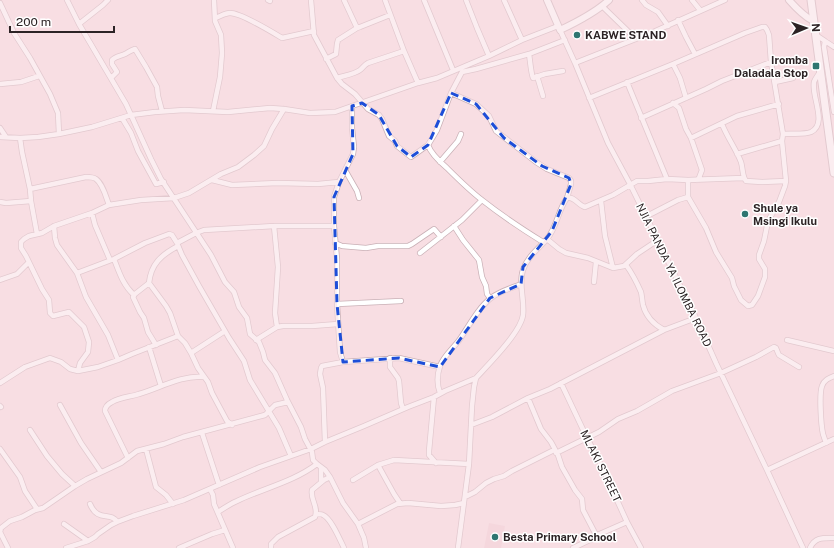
<svg xmlns="http://www.w3.org/2000/svg" width="834" height="548" viewBox="0 0 834 548" font-family="'Public Sans',sans-serif">
<rect width="100%" height="100%" fill="#f8dee3"/>
<!-- built -->
<path fill="#f1cfd6" d="M489,523L505,526L501,548H484Z"/>
<g fill="none" stroke-linecap="round" stroke-linejoin="round">
<!-- minor casing -->
<g stroke="#c9b0b6" stroke-width="6">
<path id="minor" d="M67,0L79,24L126,104L151,159L161,179L211,255L225,282L234,292L239,307L247,318L250,334L259,342L263,352L265,360L275,373L287,400L301,427L305,439L312,452L313,460L317,464L325,470L330,477L343,503L358,524L364,538L366,548
M268,0L270,1
M311,0L314,35L337,78L342,84L355,94L368,109L379,115L382,119L389,136L395,141L397,146L411,157L428,145
M344,0L357,28L360,27L390,15
M385,0L404,51L418,83
M424,0L453,70
M466,0L477,28L489,56
M504,0L522,40
M642,0L646,5L658,12L668,26
M692,0L700,10
M0,3L14,33L30,58L50,94L58,113L59,134
M602,6L636,39
M215,18C219,17 225,13 230,13C241,13 272,32 282,38L314,31
M678,20L686,37L695,54
M79,24L103,5L108,0
M560,30L575,63L608,143L630,184L696,318L716,363L767,470L803,548
M816,35L834,47
M825,41L824,47L834,112
M529,54C530,60 531,73 533,78L545,74L563,71
M326,59L336,54L337,44L338,40L357,28
M575,63L651,33L725,0
M673,64L680,78L686,98
M537,76L543,96
M111,78L117,72L112,64V60C116,56 121,56 125,54C129,52 131,50 135,49L146,67L157,87L158,96L162,111
M337,78C343,76 355,74 360,70C363,68 364,65 368,63L404,51
M627,82L667,179
M775,82L793,78
M0,84L21,82L39,76
M451,93L476,104L489,116L496,131L536,162L547,169L569,178L571,181V184L567,198
M589,98L673,64L745,33L762,27H765L767,30L769,35L771,62L783,134L782,141L786,181L785,186L779,202L768,221L764,241L759,255V259L765,269V277L758,296L752,305L748,306L741,300L734,286L732,278L716,252L706,228L688,197V180
M673,103L679,108L686,129L691,138L702,170L699,178L697,180
M213,111L220,77L222,53L221,35L215,21L214,0
M122,118L131,133L138,151L156,184L164,182
M641,118L706,89L722,81L771,62
M722,124C727,137 736,149 741,162C743,168 742,176 746,181L762,182L786,181
M0,128L6,137
M783,134C790,133 804,135 811,132C828,124 811,96 814,82C815,79 818,75 820,72
M0,137L20,138L38,137L59,134L92,127L131,115L155,112L184,110L228,112L270,108L284,109L310,113L335,112L418,83L437,78L489,56L522,40L558,26
M20,138L22,152L30,189L31,201L37,234
M691,138L737,116L779,104
M737,154L782,141
M440,162L458,141L461,134
M345,170L357,191L359,198
M212,180L232,185L278,183L318,184L339,182
M30,189L86,177C89,177 93,177 96,179C103,184 106,197 109,205
M601,201L605,236L613,268
M0,202L6,203L31,201
M92,213L95,225L110,260
M645,217L678,200L688,197
M54,226L55,238L57,245L77,273L86,297L108,335L118,360
M274,226L278,267L275,313L277,327
M454,226L463,240L479,260L482,277L486,286L487,294L490,298
M547,239L559,249L566,253L588,258L613,268L624,266L637,254L658,240
M543,242C522,229 501,215 482,200C469,190 458,179 447,168C440,162 431,154 428,145L437,130L451,93L462,72L476,69L529,54L565,40
M177,243L196,233L204,230L274,226H334
M335,243L342,246L366,248L378,246H408L412,244L434,229L441,237
M178,246C161,255 151,264 149,283L166,306L170,313L178,336L185,343L191,353L198,368L208,382L212,393L227,421L232,425
M420,253L462,220L482,200
M114,259C119,272 123,285 134,295
M626,265C632,273 637,283 641,292C642,296 642,300 643,305C646,317 653,324 664,330
M77,273L114,259L145,243L169,234L172,235L177,243L182,255L199,286L229,338L244,361L250,380L279,428L291,456
M0,280L17,274L29,262
M594,282L596,262
M149,283L135,294L133,297L140,312L144,318L148,332L156,345
M337,304L401,301
M256,340L277,327L283,326H312L338,324
M787,340L834,351
M149,347L161,386
M191,353L225,331
M390,358V367L398,378L399,381L401,403L403,409
M343,362L340,352L337,304V259L334,226V197L339,182L353,154L354,147L352,128V106
M78,371L80,363L88,352L89,342L84,327L69,312L53,316L50,313L49,300L42,289L26,256L21,248V242L24,239L29,236L42,233L54,226L92,213L109,205L141,200L174,198L189,193L221,174L238,167L254,155L264,146L272,129L284,109
M0,383L25,367L50,358L61,362L70,369L78,371L98,367L118,360L132,354L178,336
M561,383L587,438L601,465L627,522L641,548
M440,393C437,385 437,375 440,366C444,355 453,349 460,339C469,326 478,308 491,298C500,291 512,288 521,284
M434,397L429,451V455L436,463
M528,398L541,429L551,442L558,455L562,467L575,490L582,499L583,510L595,533V536L592,539L573,548
M60,405L81,443L101,472
M0,406L1,407
M471,425L492,417L528,398L550,389L664,330L696,318
M30,430L47,456L62,474L75,486
M202,433L219,485
M325,442L323,388L320,374L321,368L322,366L343,362L399,358L440,367
M826,443C825,440 824,437 823,434C821,425 819,394 822,386C824,380 829,378 834,376
M0,449L20,477L25,491L37,509
M146,449L156,487L166,495L173,504
M556,453L599,432L618,419L637,411L672,391L721,373L756,357L774,347L776,348L778,353L779,355L799,367
M128,458L105,411C105,406 108,404 112,402C120,397 130,397 139,394C160,388 181,375 204,377
M378,465L394,494L400,503
M767,470L834,439
M353,480L378,465L394,460L469,464
M321,482V467
M210,489L213,495L214,504L233,548
M465,497L475,492L486,483L494,479L504,476L512,471L554,450
M90,504C98,523 111,511 117,522
M218,512C224,508 230,504 237,501C264,488 293,482 317,464
M316,514C317,514 322,514 323,515C331,518 340,540 344,548
M64,524L88,541
M358,524L397,504L408,503L441,506L455,505L464,503
M595,536L627,522
M8,548L0,532L1,528L10,521L22,517L35,510L43,508L75,486L87,479L121,463L137,451L164,444L183,437L265,415L275,405L288,402
M66,548L88,541L95,537L98,534L111,525L117,522L133,516L184,500L260,467L311,449L325,442L364,426L408,407L434,397L445,391L476,378
M179,548L212,534L225,530
M271,548V544L278,537L315,517C319,507 310,500 312,490L324,480L330,477
M458,548L469,464L471,425L472,406L474,387L476,378C488,365 521,332 523,315C525,300 518,284 523,270C527,257 539,248 547,239C557,227 558,210 567,198C574,196 578,205 585,207L613,195L637,181H648L667,179L688,180L743,178
M810,548C815,537 823,538 834,538"/>
</g>
<!-- major casing -->
<g stroke="#c9b0b6" stroke-width="8">
<path id="major" d="M547,0L560,30C577,22 595,13 609,0
M789,0C796,8 804,16 813,21"/>
</g>
<!-- highway casing -->
<g stroke="#c9b0b6" stroke-width="9">
<path id="highway" d="M811,0L834,173"/>
</g>
<!-- minor -->
<use href="#minor" stroke="#fff" stroke-width="4.5"/>
<!-- major -->
<use href="#major" stroke="#fff" stroke-width="6"/>
<!-- highway -->
<use href="#highway" stroke="#fff" stroke-width="7"/>
</g>
<!-- marked area -->
<path d="M0 0H834V548H0ZM451,93L476,104L504,138L542,166L569,178L571,184L552,231L523,267L521,284L490,298L440,367L399,358L343,362L337,304L334,197L353,154L352,106L362,103L379,115L397,146L411,157L428,145Z" fill="#f8dee3" fill-opacity=".55" fill-rule="evenodd"/>
<path fill="none" stroke="#1d4ed8" stroke-width="3" stroke-dasharray="8 5" stroke-linejoin="round" d="M451,93L476,104L504,138L542,166L569,178L571,184L552,231L523,267L521,284L490,298L440,367L399,358L343,362L337,304L334,197L353,154L352,106L362,103L379,115L397,146L411,157L428,145Z"/>
<!-- markers -->
<g fill="#2e7671" stroke="#fff" stroke-width="1.5">
<circle cx="577" cy="35" r="4"/>
<rect x="812" y="62" width="8" height="8" rx="2"/>
<circle cx="745" cy="214" r="4"/>
<circle cx="495" cy="537" r="4"/>
</g>
<g text-anchor="middle" dominant-baseline="central" stroke-width="3" stroke-linejoin="round" paint-order="stroke">
<!-- poi labels -->
<g font-size="11" font-weight="bold" fill="#2c2325" stroke="#fff" text-anchor="start">
<text x="585" y="35">KABWE STAND</text>
<text x="808" y="60" text-anchor="end">Iromba<tspan x="808" dy="13">Daladala Stop</tspan></text>
<text x="753" y="208">Shule ya<tspan x="753" dy="13">Msingi Ikulu</tspan></text>
<text x="503" y="537">Besta Primary School</text>
</g>
<!-- street labels -->
<g font-size="11" fill="#2c2325" stroke="#fff">
<text transform="translate(674 275) rotate(64)">NJIA PANDA YA ILOMBA ROAD</text>
<text transform="translate(601 466) rotate(64)">MLAKI STREET</text>
</g>
</g>
<!-- north arrow -->
<g transform="translate(806 28) rotate(88)" stroke="#ffffff" stroke-width="3" paint-order="stroke">
<path d="M0-3L7 15L0 10L-7 15Z" fill="#2c2325"/>
<text y="-6" font-size="11" font-weight="bold" text-anchor="middle" fill="#2c2325">N</text>
</g>
<!-- scale -->
<path d="M10 26v6h104v-6" fill="none" stroke="#2c2325" stroke-width="2"/>
<text x="16" y="26" font-size="12" fill="#2c2325" stroke="#ffffff" stroke-width="3" paint-order="stroke">200 m</text>
</svg>
